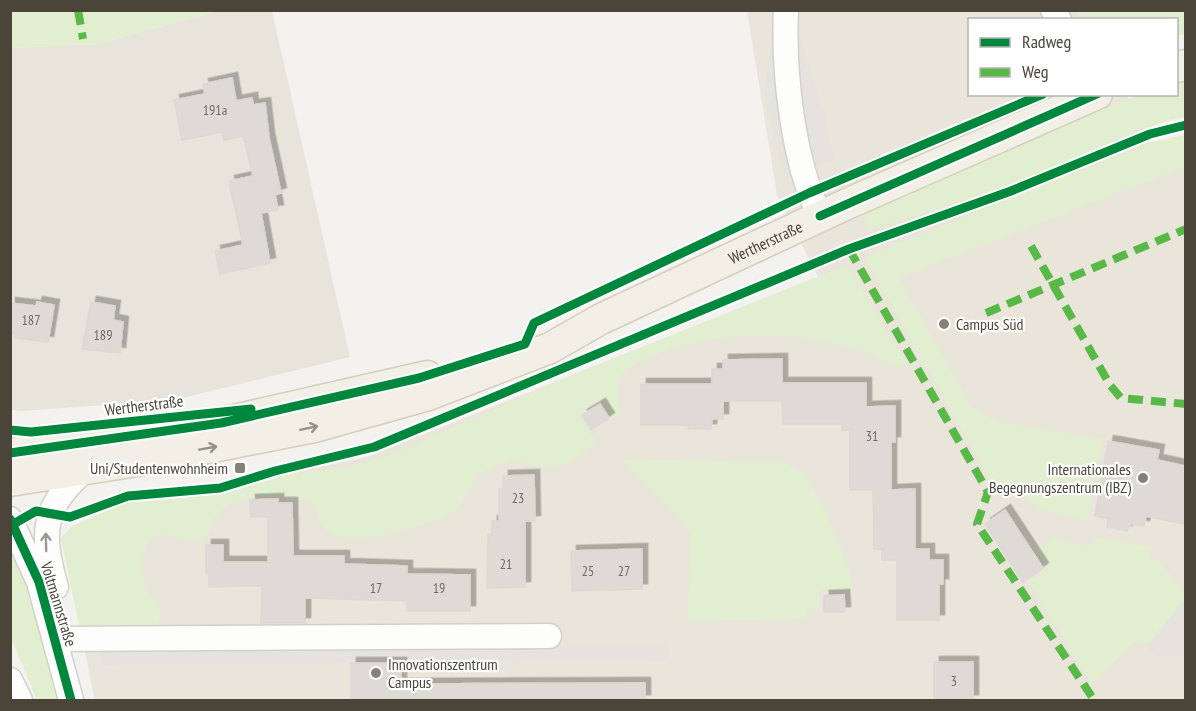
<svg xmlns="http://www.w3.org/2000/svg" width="1196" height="711" viewBox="0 0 1196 711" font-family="'PT Sans Narrow',sans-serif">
<defs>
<filter id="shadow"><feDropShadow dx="5.5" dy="-5.5" stdDeviation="0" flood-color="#0004"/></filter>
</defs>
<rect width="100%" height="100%" fill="#f4f2ee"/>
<!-- residential -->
<path fill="#e7e4dc" d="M218,11H272L350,357L174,400L22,411L11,410V48L98,44Z"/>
<!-- education -->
<path fill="#eae5da" d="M747,11H1076L1083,19L970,20V94L1127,95L1150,143L1185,135V700H95L61,538L71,527L129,501L219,493L273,476L367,457L818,277L777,195Z"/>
<!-- green -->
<path fill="#e1eecf" d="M10,11L11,10L218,11L98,44L11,48Z
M1076,11H1185V34L1177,36L1176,20L1083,19Z
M1185,81V117C1137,127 1094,151 1048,170C990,193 929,211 869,230L861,213L1129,98L1140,95L1176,94L1177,84Z
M1185,135V167L899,278L972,408L996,421L1102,439L1088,521L1039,509L1023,495L994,487L866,261L869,255L1150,143Z
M842,267L851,271L906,364L900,367C829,331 738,326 663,352C649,357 632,362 623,374C615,385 619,402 620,414L612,417L602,399L577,414L595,440V445L567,464L542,468L511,459L477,475L458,510L451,514C420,525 359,552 328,531C318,525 318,512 313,502C285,492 239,492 217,515C210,523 211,537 199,540C181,546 159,522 146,545C140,556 142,579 147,590C154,603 159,602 161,618L154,629H105L79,625L61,538L71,527L129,501L219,493L273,476L339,468L386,457L584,370Z
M621,459L781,462C789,465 796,467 802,473C821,490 847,563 854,589L821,590L819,609L807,610V619L687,621L691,537L686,525Z
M1101,537L1151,547L1149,558L1158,559L1185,594V599L1149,643L1135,642L1091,684L1028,581L1049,569L1036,548L1055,538L1087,546Z
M10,543L26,583L61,700H37L11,638Z"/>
<!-- parking -->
<path fill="#e6e3df" d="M785,19L795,20L824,113L835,160L787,178L778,154L765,97L772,21Z
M1185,599V655L1157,657L1149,651V643Z
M669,645V661L101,665L100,649Z"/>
<!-- building -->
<path fill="#dedbd6" stroke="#dcd9d4" stroke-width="1.5" filter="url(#shadow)" d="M232,78L236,101L252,98L253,105L265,103L269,138L281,193L275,195L278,210L261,213L270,263L220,274L215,251L243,245L229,181L253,176L244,138L242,136L224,140L222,132L182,140L174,100L205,94L203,84Z
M37,302L54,305L48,342L15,338V334L10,333V303L36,306Z
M91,302L115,306L113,320L123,322L120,353L82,349Z
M782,359V383H866V407L895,406V442H891V490L915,489V549H929V560H943V584H939V620H897V560H882V550L874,549L873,490H850V430H842V424H783L782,401H723V419H712L711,429H688L689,425H641V384H712V369H723V360Z
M600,404L609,418L591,430L582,415Z
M1108,441L1159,450L1157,460L1185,466V524L1146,516L1144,526L1130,524L1127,531L1107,527L1108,519L1095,516Z
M534,475L535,521H525V587L487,588L488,534H492V521H499V489H503V476Z
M278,499V503H292L293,556H344V564L407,566V574L470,575V611H407V601L305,598V623H261L262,586L209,587V573H206V545H223V562H268V517H251L250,500Z
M1005,510L1043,568L1023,582L985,524Z
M642,549V589L572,591L571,551Z
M844,595L845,612H824V596Z
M934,662H973V700H934Z
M351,663H401V684L645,683V700H351Z"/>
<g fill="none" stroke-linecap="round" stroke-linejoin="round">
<!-- minor casing -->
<g stroke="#d2d0cb" stroke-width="27">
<path id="minor" d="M786,10C783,71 793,162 820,216
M1053,10L1059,20
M10,519L39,582L71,700
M56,587C40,530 42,507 88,467
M55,639L549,636
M10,680L20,700"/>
</g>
<!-- major casing -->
<g stroke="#d6cebb" stroke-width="33">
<g id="major">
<path d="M1176,67L1186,65"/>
<path d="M10,453L221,423L427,376"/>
<path id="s1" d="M10,481L163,457L314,427L428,395L550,348L601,319L847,204L1097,94"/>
</g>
</g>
<!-- minor -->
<use href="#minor" stroke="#fdfdfc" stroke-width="24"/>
<!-- major -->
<use href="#major" stroke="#f2efe6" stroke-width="30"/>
<!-- quiet -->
<path stroke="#58b947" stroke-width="8" stroke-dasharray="15 8" stroke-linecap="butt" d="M78,10L83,39
M1031,246L1110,385L1121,398L1186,404
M849,249L988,492L977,524L1094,700
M986,313L1186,229"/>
<!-- cycleway casing -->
<g stroke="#fff" stroke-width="13">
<path id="cycleway" d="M820,216L1097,94
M10,430L31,432L251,409
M10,453L221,423L419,378L525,344L534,323L809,193L1043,94
M10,519L39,582L71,700
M10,526L36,511L70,517L128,496L220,488L275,471L374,447L849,249L1011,191L1150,134L1186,125"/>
</g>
<!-- cycleway -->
<use href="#cycleway" stroke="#00873e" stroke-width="9"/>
</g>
<!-- one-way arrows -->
<defs><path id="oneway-shaft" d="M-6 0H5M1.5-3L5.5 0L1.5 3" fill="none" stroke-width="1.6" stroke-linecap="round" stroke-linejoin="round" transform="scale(1.5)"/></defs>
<g stroke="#969187">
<use href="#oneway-shaft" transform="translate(309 428) rotate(-12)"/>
<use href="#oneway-shaft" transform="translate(208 448) rotate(-10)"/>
</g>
<use stroke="#9b9791" href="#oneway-shaft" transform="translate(46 542) rotate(-91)"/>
<!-- markers -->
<g fill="#868178" stroke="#fff" stroke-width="2">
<circle cx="944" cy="324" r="6"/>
<rect x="234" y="462" width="12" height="12" rx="3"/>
<circle cx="1143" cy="478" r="6"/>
<circle cx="376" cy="673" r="6"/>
</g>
<g text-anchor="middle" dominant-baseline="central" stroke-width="4.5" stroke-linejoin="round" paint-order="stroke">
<!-- number labels -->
<g font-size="14" fill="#706a61">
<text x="215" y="110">191a</text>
<text x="31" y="320">187</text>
<text x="103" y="335">189</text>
<text x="872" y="436">31</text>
<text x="518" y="498">23</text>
<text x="506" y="564">21</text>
<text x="588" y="571">25</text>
<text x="624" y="571">27</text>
<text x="376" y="588">17</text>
<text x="439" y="588">19</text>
<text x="954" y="681">3</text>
</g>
<!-- street labels -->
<g font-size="16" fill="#4b4439" stroke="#fff">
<text stroke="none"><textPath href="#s1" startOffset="798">Wertherstraße</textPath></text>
<text transform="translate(144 405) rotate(-7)">Wertherstraße</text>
<text transform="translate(59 604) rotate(73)">Voltmannstraße</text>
</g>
<!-- poi labels -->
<g font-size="16" fill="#4b4439" stroke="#fff" text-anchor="start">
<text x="956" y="324">Campus Süd</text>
<text x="228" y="468" text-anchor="end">Uni/Studentenwohnheim</text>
<text x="1131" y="469" text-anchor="end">Internationales<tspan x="1131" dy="18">Begegnungszentrum (IBZ)</tspan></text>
<text x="388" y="664">Innovationszentrum<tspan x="388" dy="18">Campus</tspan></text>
</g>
</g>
<!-- border -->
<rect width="1196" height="711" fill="none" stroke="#4b4439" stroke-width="24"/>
<!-- legend -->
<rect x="968" y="18" width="210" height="78" fill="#ffffff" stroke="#b7b4b0" stroke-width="1.5"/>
<rect x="980" y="38" width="30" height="9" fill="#00873e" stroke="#b7b4b0" stroke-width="1.5"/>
<text x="1022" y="48" font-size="18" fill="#4b4439">Radweg</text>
<rect x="980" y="68" width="30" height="9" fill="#58b947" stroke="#b7b4b0" stroke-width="1.5"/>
<text x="1022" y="78" font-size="18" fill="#4b4439">Weg</text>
</svg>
